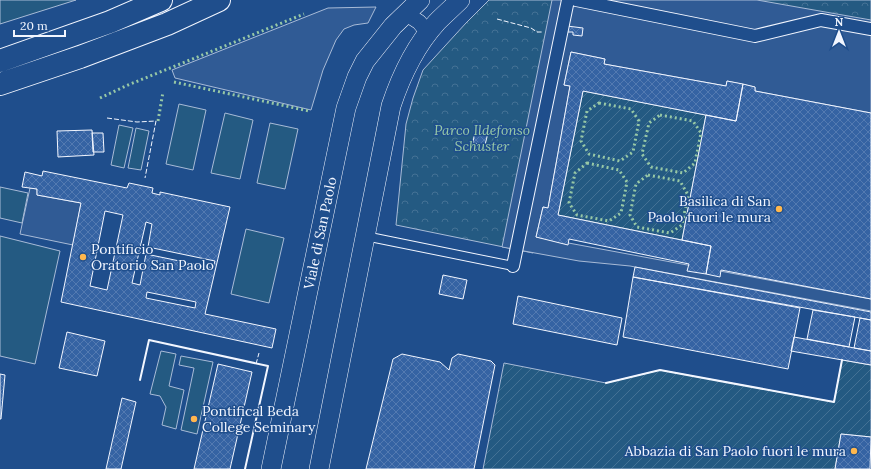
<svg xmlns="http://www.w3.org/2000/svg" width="871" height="469" viewBox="0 0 871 469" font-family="Lora,serif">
<defs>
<pattern id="park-crowns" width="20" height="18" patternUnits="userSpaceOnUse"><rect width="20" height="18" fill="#245a82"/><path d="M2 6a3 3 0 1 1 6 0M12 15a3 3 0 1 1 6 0" fill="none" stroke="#447295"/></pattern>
<pattern id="garden-furrows" width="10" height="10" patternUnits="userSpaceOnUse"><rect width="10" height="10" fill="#245a82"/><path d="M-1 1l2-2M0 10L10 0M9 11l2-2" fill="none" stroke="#447295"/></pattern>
<pattern id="building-cross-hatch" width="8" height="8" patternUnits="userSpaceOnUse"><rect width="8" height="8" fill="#3563a3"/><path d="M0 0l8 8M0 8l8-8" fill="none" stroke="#537ab1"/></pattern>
</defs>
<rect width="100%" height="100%" fill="#1f4e8c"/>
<!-- grass -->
<path fill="#245a82" stroke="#a8bbd7" d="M0,0H76L0,24Z
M179,104L206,110L193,170L166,164Z
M225,113L253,120L240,179L211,173Z
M270,123L298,129L285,189L257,183Z
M119,125L133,128L124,168L111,165Z
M136,128L149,131L141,170L128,168Z
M0,187L28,193L22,223L0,218Z
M246,229L284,238L269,303L231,294Z
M0,236L60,251L35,364L0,356Z
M161,351L176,354L169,386L184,390L176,429L162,425L166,407L160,396L150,394Z
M181,356L213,362L197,434L181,430L194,368L179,365Z"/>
<!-- park -->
<path fill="url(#park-crowns)" stroke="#a8bbd7" d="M489,0H871V113L755,91V87L727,81L726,86L605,59L571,52L543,207L533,253L396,225L406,124L413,98L423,70L466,23Z"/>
<!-- garden -->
<path fill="url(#garden-furrows)" stroke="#a8bbd7" d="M583,91L706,115L682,240L558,215Z
M842,360L871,365V437L841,434L835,469H483L504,363L606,383L660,370L834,402Z"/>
<!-- parking -->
<path fill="#305b95" stroke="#a8bbd7" d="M552,0H757L871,20V113L755,91V87L727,81L726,86L604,64L605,59L571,52L564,85L570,86L558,153L548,208L543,207L536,237L871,299V311L630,266L579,261L502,247Z
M376,7L368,23L354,25L344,29L336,40L323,70L311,110L175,78L172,70L328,8Z
M30,188L37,189V195L81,203L73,245L20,234Z"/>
<!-- building -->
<path fill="url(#building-cross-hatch)" stroke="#f2f6ff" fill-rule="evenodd" d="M567,26L583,28L582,36L573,35V32H567Z
M571,52L605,59L604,64L726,86L727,81L743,84L736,121L583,91L558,215L711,246L706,274L687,271L689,264L569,239L568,245L536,237L543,207L548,208L558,153L570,86L564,85Z
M743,84L755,87V91L871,113V299L721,270L720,277L706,274L711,246L682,240L706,115L736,121Z
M92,130L94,155L58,157L57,131Z
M475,130L488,133L485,145L473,143Z
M92,133H103L104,152H93Z
M43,171L127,188L129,183L153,188L152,193L160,195V192L230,207L205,314L276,329L272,348L61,302L81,203L37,195V189L22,187L25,172L42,176ZM105,211L123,215L107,290L90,286ZM146,222L152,224L148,247L215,261L213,268L146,254L140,285L132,283ZM147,292L196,302L195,308L146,298Z
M635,267L871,312V320L633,277Z
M443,275L467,280L463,299L439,294Z
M633,277L800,308L788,369L623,337Z
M518,296L622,318L617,345L513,324Z
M813,310L855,317L849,347L807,339Z
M860,318L871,320V351L854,348Z
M67,332L105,341L97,376L59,368Z
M794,337L871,351V365L791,351Z
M402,354L440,362L449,370L452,358L458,354L491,361L495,365L474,469H366L393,359Z
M218,364L252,372L230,469H194Z
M0,374L5,375L1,419H0Z
M122,398L136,402L121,469H106Z
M841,434L871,437L870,469H835Z"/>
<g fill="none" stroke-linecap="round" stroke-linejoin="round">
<!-- service casing -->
<g stroke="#f2f6ff" stroke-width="10">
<path id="service" d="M365,236L513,266"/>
</g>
<!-- pedestrian casing -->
<g stroke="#f2f6ff" stroke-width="14">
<path id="pedestrian" d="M576,0L755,36L821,20L871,29
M513,266L568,0"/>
</g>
<!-- minor casing -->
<g stroke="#f2f6ff" stroke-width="16">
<path id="minor" d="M405,13L419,22L428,33"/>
</g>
<!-- tertiary casing -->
<g stroke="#f2f6ff" stroke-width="20">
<g id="tertiary">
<path id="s1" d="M271,469L346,108L357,77L365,61L393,26L420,0"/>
<path d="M319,469L391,106C401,76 416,45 437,22C445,14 453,7 460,0"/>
</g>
</g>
<!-- secondary casing -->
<g stroke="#f2f6ff" stroke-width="24">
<path id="secondary" d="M0,61L110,22L161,0
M0,84L80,57L167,24L219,0"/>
</g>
<!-- service -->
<use href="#service" stroke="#1f4e8c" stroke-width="8"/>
<!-- pedestrian -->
<use href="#pedestrian" stroke="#1f4e8c" stroke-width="12"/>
<!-- minor -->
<use href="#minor" stroke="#1f4e8c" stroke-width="15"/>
<!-- tertiary -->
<use href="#tertiary" stroke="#1f4e8c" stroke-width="19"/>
<!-- secondary -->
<use href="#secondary" stroke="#1f4e8c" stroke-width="22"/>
<!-- hedge -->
<path stroke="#97c8a6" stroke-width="3" stroke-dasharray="2 3" stroke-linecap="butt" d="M174,82L309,111
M100,98L128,85L304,14
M599,103L631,109L639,121L633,152L620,161L589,154L581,141L587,111Z
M660,115L693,121L701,133L695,163L683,173L651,167L642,154L649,123Z
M158,121L163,92
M587,163L619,170L627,182L621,213L609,221L577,215L569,203L575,173Z
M648,175L680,181L688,195L682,225L670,233L637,227L630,215L636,184Z"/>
<!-- fence -->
<path stroke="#f2f6ff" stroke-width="1" stroke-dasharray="5 2" stroke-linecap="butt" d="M497,19L531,28L537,32H542
M107,118L137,122L156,121L145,178
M256,364L259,353"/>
<!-- wall -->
<path stroke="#f2f6ff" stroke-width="2" d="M140,380L149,340L268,366L245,469
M606,383L660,370L834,402L842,360"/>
</g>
<!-- markers -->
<g fill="#ffb74d" stroke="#1f4e8c" stroke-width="1.5">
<circle cx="779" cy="209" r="4"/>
<circle cx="83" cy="257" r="4"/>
<circle cx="194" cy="419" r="4"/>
<circle cx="854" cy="451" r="4"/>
</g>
<g text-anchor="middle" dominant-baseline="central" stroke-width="3" stroke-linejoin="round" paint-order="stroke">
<!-- park labels -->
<g font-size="14" font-style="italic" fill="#97c8a6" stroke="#1f4e8c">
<text x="482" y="130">Parco Ildefonso<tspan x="482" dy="16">Schuster</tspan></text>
</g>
<!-- poi labels -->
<g font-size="14" fill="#f2f6ff" stroke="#1f4e8c" text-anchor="end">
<text x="771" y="201">Basilica di San<tspan x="771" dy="16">Paolo fuori le mura</tspan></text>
<text x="91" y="249" text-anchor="start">Pontificio<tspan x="91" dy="16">Oratorio San Paolo</tspan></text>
<text x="202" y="411" text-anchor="start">Pontifical Beda<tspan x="202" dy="16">College Seminary</tspan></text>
<text x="846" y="451">Abbazia di San Paolo fuori le mura</text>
</g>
<!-- street labels -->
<g font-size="14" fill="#f2f6ff" stroke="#1f4e8c">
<text stroke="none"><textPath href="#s1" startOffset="241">Viale di San Paolo</textPath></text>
</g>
</g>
<!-- north arrow -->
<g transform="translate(839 32)" stroke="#1f4e8c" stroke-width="3" paint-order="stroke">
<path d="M0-3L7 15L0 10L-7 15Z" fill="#f2f6ff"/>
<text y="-6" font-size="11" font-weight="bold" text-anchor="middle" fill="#f2f6ff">N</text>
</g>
<!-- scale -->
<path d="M14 30v6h51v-6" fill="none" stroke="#f2f6ff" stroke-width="2"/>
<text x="20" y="30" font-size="12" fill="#f2f6ff" stroke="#1f4e8c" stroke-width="3" paint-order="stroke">20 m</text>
</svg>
